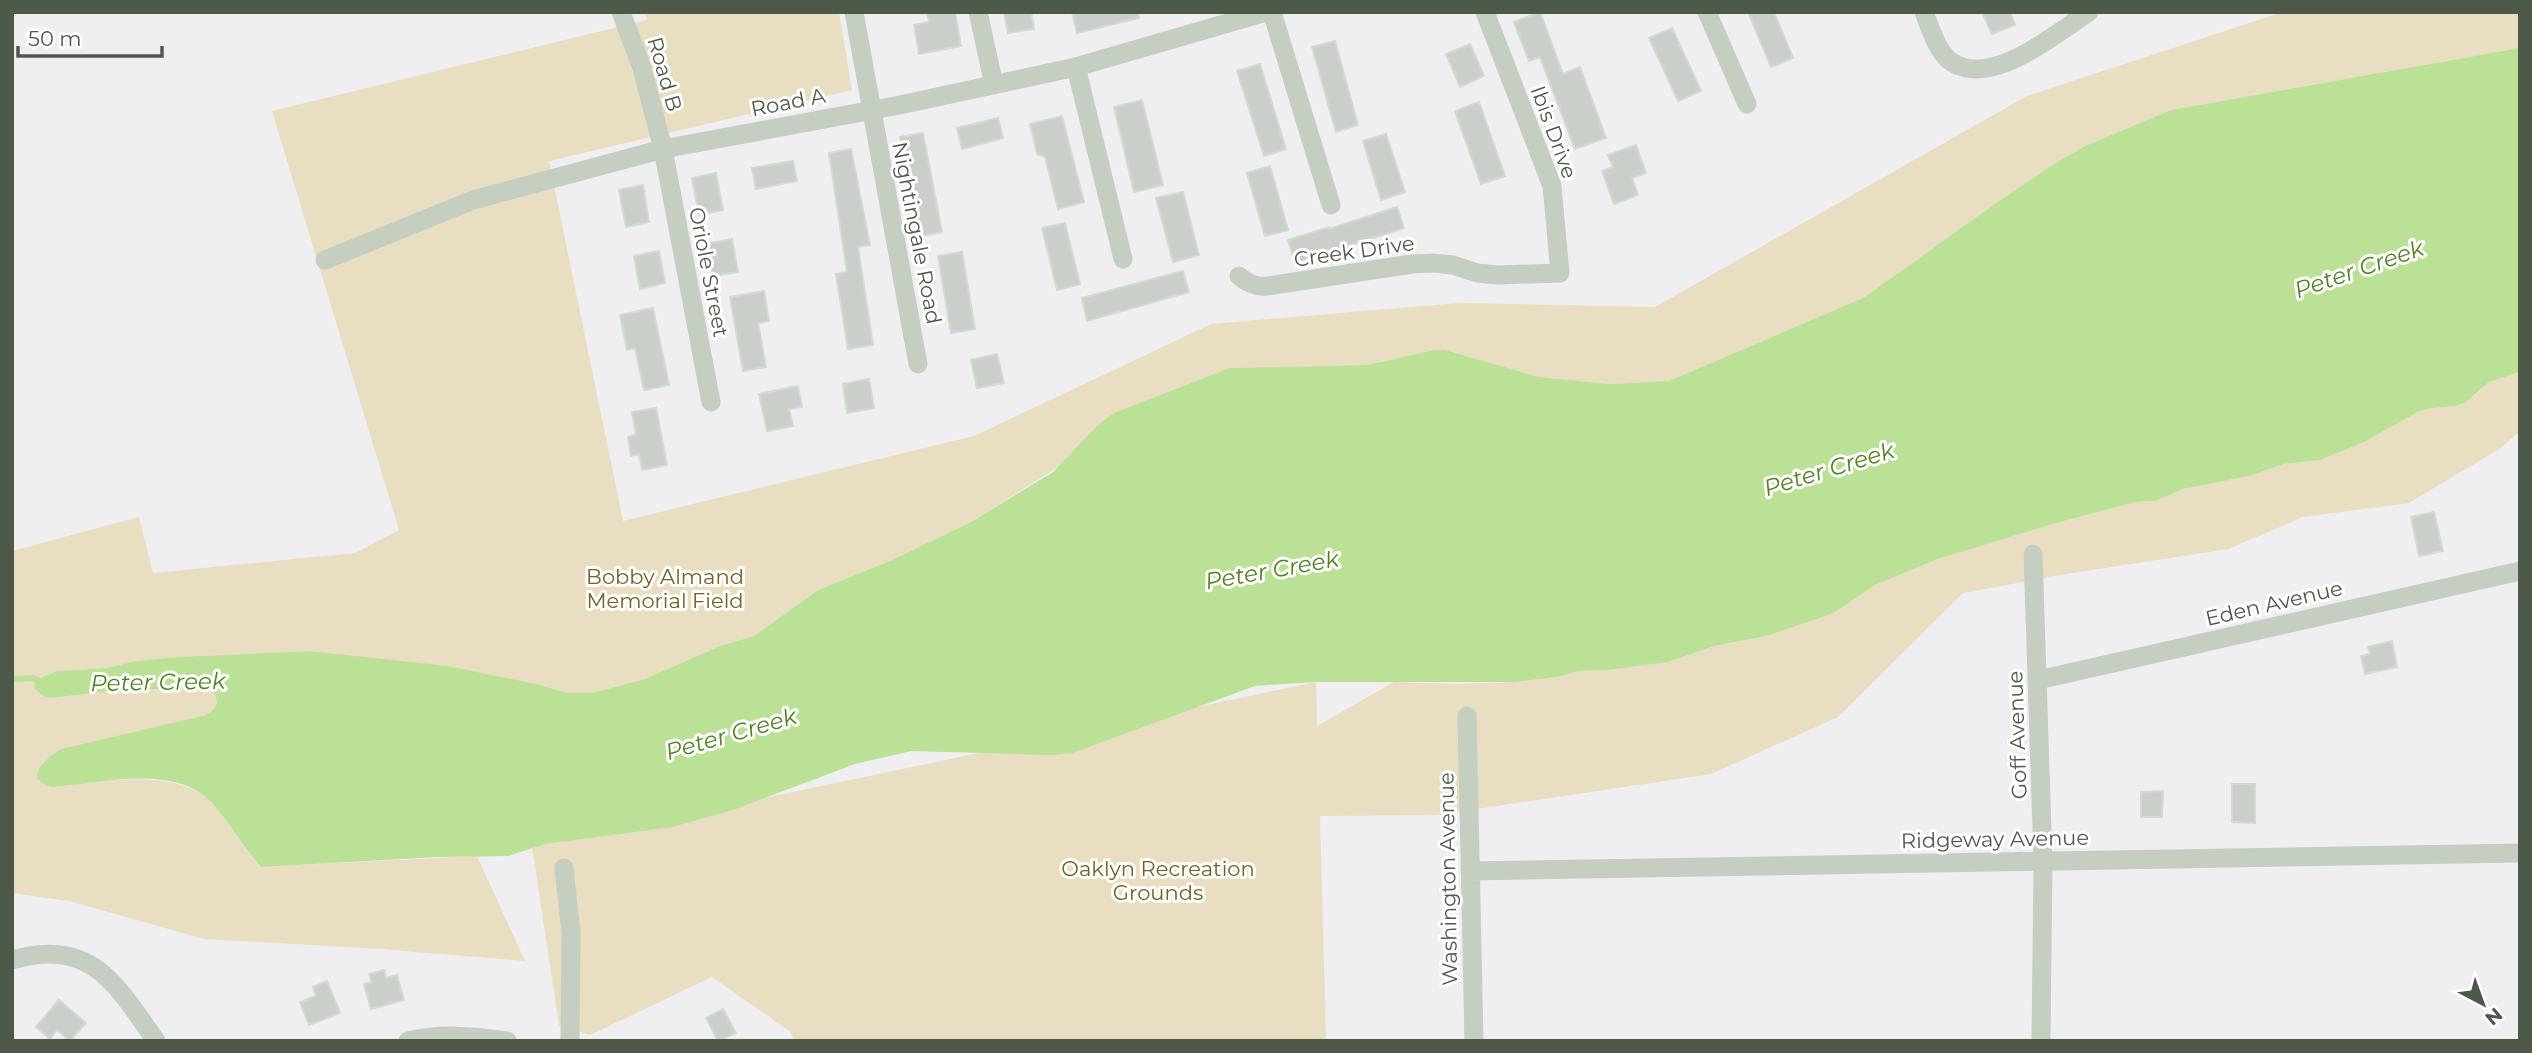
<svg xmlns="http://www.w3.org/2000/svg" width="2532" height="1053" viewBox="0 0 2532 1053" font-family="Montserrat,sans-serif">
<rect width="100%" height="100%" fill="#efeff1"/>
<!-- green -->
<path fill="#e9ddc2" d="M645,12H839L852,90L549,161L623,521L974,436L1211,324L1459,303L1655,307L2027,96L2283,12H2520V48L2171,110L2085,146L2054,164L1982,213L1865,297L1669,381L1609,384L1539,377L1445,350H1434L1368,365L1230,368L1061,465L971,522L892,560L818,590L754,636L720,646L645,679L592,693H568L536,684L451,668L310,651L176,657L137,661L106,668L57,671L38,679L34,685L50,698L112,691L196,687L213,692L217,698L216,707L206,715L61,749L43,763L46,786L53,787C99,782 177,766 212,803C230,823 243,848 261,867L477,856L525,961L381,949L204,939L69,901L12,893V551L139,517L153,573L355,553L399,530L272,111L647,20Z
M2520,372V431L2501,448L2409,503L2303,517L2228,549L2066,574L1963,593L1838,717L1711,774L1436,815L1320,816L1326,1041H794L791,1032L712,977L590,1035L559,1025L532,847L1316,682L1317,726L1394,682L1455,684L1516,682L1563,676L1578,671L1608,670L1668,662L1714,646L1766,636L1834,613L1875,585L1938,559L2056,523L2136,502L2155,501L2183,489L2249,476L2284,464L2320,460L2362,443L2418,412L2431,408L2456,406L2474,396L2489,382Z"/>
<!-- water -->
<path fill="#bae195" d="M2520,48V372L2489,382L2466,402L2456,406L2431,408L2418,412L2362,443L2320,460L2284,464L2249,476L2183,489L2155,501L2136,502L2056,523L1938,559L1875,585L1834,613L1766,636L1714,646L1668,662L1608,670L1578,671L1563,676L1516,682H1315L1255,686L1072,753L1052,755L911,751L855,764L733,810L672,827L545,844L508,856L438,857L261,867C243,847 230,823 212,803C175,763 101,783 53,787L46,786L37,778C37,764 50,757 61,749L206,715C216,708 221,703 213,692L195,687L112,691L50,698L43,696L35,689L34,685L38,679L57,671L106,668L137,661L176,657L310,651L447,666L536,684L568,693H592L645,679L720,646L754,636L818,590L892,560L971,522L1053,472L1098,425L1114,413L1230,368L1368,365L1434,350H1445L1539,377L1609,384L1669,381L1865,297L1982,213L2054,164L2085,146L2171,110Z"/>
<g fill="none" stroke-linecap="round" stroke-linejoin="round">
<!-- stream -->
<path stroke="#bae195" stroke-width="6" d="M12,679L33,678L44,683"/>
</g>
<!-- building -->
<path fill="#cad0c9" stroke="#d3d9d3" stroke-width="2" d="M927,12H955L961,46L919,54L914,25L929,22Z
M1004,12H1031L1034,29L1008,33Z
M1072,12H1138L1139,18L1077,33Z
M1540,12L1563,74L1580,67L1606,138L1575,149L1540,57L1529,61L1514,22Z
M1748,12H1774L1793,58L1771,67Z
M1982,12H2010L2015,25L1992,34Z
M1672,28L1701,91L1678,101L1649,38Z
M1335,41L1358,125L1336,132L1312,47Z
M1470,44L1484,76L1460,87L1446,54Z
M1260,64L1286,149L1264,156L1237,71Z
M1142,100L1163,185L1134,192L1114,107Z
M1479,102L1505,176L1481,184L1455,111Z
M1062,116L1084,202L1058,209L1045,157L1037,154L1030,124Z
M998,118L1003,138L962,149L957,128Z
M923,133L942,232L917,237L900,137Z
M1386,134L1405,192L1381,200L1363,141Z
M1636,145L1646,173L1632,178L1638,195L1614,204L1602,171L1613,167L1608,155Z
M851,149L870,245L858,247L873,345L848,349L836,274L847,272L829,153Z
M793,161L797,181L756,189L752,168Z
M1270,166L1288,230L1265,236L1247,173Z
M716,173L723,210L699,215L692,178Z
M643,185L649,222L626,227L619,190Z
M1183,192L1199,255L1173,262L1156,198Z
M1397,207L1404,228L1295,263L1288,240L1329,227V229Z
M1065,223L1080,284L1057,290L1042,228Z
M732,239L738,272L713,276L707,244Z
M659,251L665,283L640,289L634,256Z
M962,252L975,329L951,333L938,256Z
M1183,271L1189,292L1087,321L1082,298Z
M764,291L769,321L758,323L766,367L743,371L730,297Z
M653,308L669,385L644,390L635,348L627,350L620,315Z
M997,354L1004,383L977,388L971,360Z
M869,379L874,408L847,413L843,384Z
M798,386L802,407L789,409L793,426L767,431L759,394Z
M656,408L667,465L642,470L639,454L631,456L628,437L636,435L632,412Z
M2434,512L2443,551L2419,556L2411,517Z
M2392,641L2397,667L2365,674L2361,656L2370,654L2368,647Z
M2232,784H2255V823L2232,822Z
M2163,791L2162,817H2141V792Z
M384,970L386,978L397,975L404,1000L371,1009L364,984L372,982L369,974Z
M327,981L340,1013L309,1025L300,1002L316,996L313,987Z
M59,1000L86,1023L70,1041L57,1030L50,1039L36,1027Z
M723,1009L736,1033L718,1041L706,1018Z"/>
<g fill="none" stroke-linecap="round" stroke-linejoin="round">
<!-- minor -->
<path stroke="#c5cfc1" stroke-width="19" d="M621,12L642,68L663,149L711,402
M854,12L918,364
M978,12L994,85
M1272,12L1331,205
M1707,12L1747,104
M1924,12C1931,29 1937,53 1953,63C1994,87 2056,33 2089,12
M1076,67L1123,259
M325,260L473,200L663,149L900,105L1076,67L1266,12
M1239,276C1248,284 1256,287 1267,286L1412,264L1433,263L1453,265L1477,273L1498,275L1560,273L1552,186L1485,12
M2033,554L2043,861L2041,1041
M2038,680L2520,571
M1467,716L1474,1041
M564,868L571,932L570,1041
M1471,871L2520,853
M12,960C91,937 116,984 156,1041
M408,1041C441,1033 474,1036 507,1041"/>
</g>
<g text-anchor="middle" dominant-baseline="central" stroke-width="6" stroke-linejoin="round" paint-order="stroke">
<!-- street labels -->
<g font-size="21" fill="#4d5949" stroke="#fff">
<text transform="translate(665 74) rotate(74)">Road B</text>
<text transform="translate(788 102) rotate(-11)">Road A</text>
<text transform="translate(1554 132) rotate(70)">Ibis Drive</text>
<text transform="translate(917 233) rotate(79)">Nightingale Road</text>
<text transform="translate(1354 251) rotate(-8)">Creek Drive</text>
<text transform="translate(709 272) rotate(79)">Oriole Street</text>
<text transform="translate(2274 603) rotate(-13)">Eden Avenue</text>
<text transform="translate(2017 735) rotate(-92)">Goff Avenue</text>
<text transform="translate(1995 839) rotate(-1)">Ridgeway Avenue</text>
<text transform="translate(1448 879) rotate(-91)">Washington Avenue</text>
</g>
<!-- park labels -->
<g font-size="21" fill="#726223" stroke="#fff">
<text x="665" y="576">Bobby Almand<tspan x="665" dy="24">Memorial Field</tspan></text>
<text x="1158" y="868">Oaklyn Recreation<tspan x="1158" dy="24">Grounds</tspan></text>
</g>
<!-- water labels -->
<g font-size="23" font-style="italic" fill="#4f831c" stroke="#fff">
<text transform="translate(2359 269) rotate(-19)">Peter Creek</text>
<text transform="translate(1829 469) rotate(-17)">Peter Creek</text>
<text transform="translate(1272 570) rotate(-10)">Peter Creek</text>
<text transform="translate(158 682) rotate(-1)">Peter Creek</text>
<text transform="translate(731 734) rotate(-16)">Peter Creek</text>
</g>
</g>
<!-- border -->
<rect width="2532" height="1053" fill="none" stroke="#4d5949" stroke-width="28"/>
<!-- north arrow -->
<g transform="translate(2483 1004) rotate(139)" stroke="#ffffff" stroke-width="5" paint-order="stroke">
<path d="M0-5L12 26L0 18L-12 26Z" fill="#4d5949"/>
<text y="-10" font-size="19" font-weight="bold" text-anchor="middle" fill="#4d5949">N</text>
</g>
<!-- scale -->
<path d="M18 46v10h144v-10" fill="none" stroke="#4d5949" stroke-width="3.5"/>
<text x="28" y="46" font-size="21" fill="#4d5949" stroke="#ffffff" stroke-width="5" paint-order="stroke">50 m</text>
</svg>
